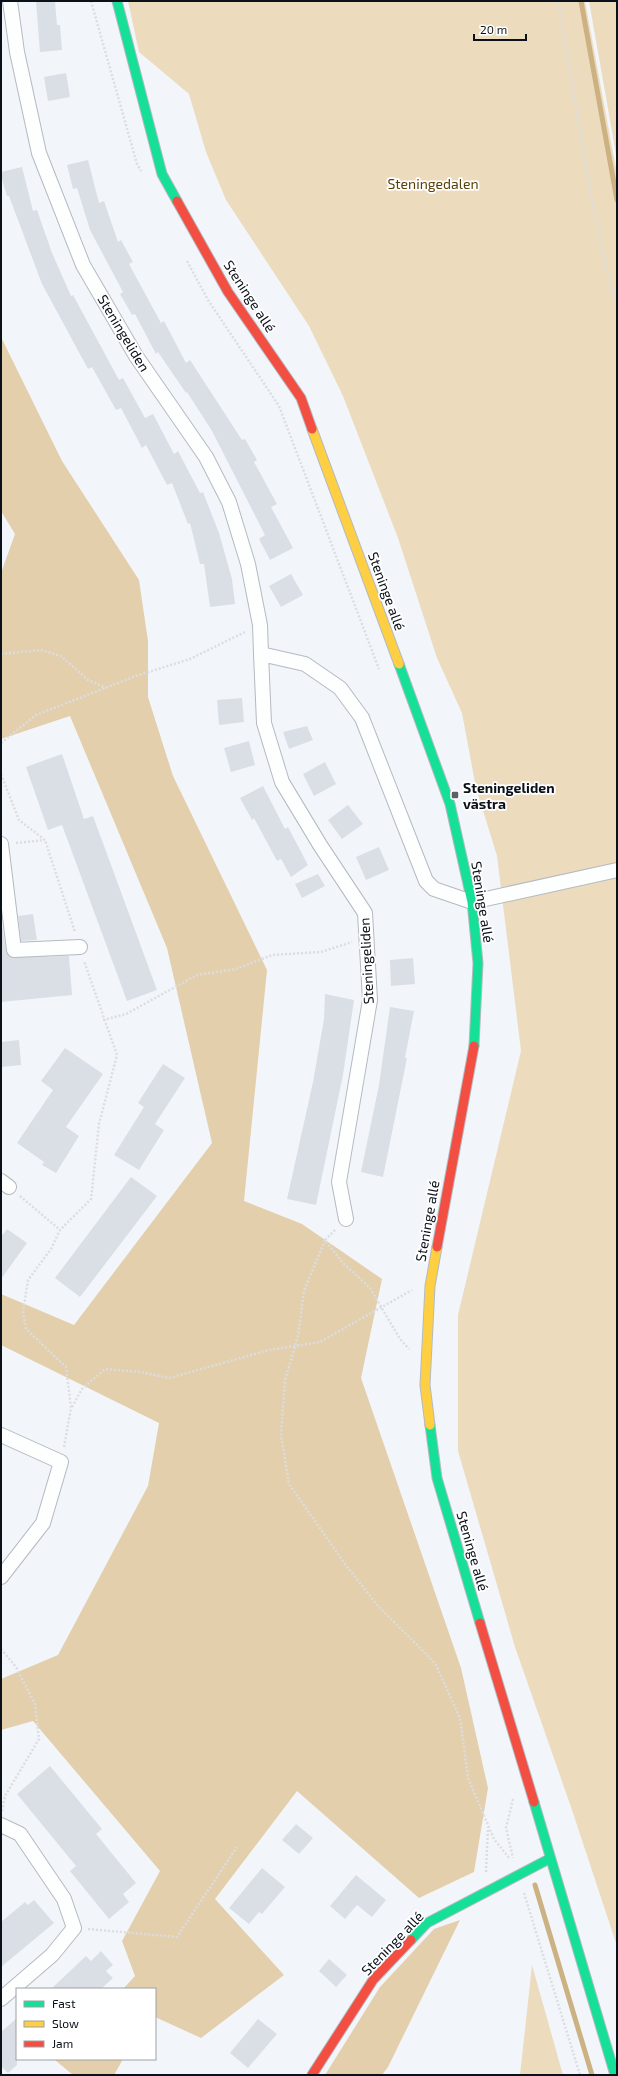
<svg xmlns="http://www.w3.org/2000/svg" width="618" height="2076" viewBox="0 0 618 2076" font-family="'Exo 2',sans-serif">
<rect width="100%" height="100%" fill="#f2f6fb"/>
<!-- green -->
<path fill="#ecdbbd" d="M128,1H585L617,174V1946L571,1807L515,1647L458,1451V1315L521,1051L497,856L476,788L462,713L437,658L398,538L343,396L309,326L226,200L206,152L189,94L139,52Z
M589,1H617V160Z
M532,1965L563,2075H520Z"/>
<!-- forest -->
<path fill="#e3cfab" d="M1,337L62,461L139,580L148,641V697L173,776L267,970L244,1201L302,1224L382,1279L361,1378L461,1668L488,1788L474,1872L419,1898L297,1791L215,1899L284,1975L201,2038L155,2017V1989H123L135,1976L122,1941L160,1871L33,1721L1,1730V1679L58,1655L148,1486L159,1423L1,1345V1294L74,1325L212,1143L167,948L70,716L1,739V573L15,534L1,511Z
M460,1920L388,2067L382,2075H325L380,1987L434,1929Z
M56,2059H123L114,2075H73L55,2060Z"/>
<g fill="none" stroke-linecap="round" stroke-linejoin="round">
<!-- stream -->
<path stroke="#ccb283" stroke-width="5" d="M581,1L617,200
M535,1885L592,2075"/>
</g>
<!-- building -->
<path fill="#dadfe6" d="M36,1H55L57,25H60L62,50L40,52Z
M66,73L70,97L48,101L44,77Z
M88,160L99,203L104,201L118,242L121,240L133,262L129,264L161,323L164,321L186,363L190,360L242,440L245,439L257,460L254,462L277,504L271,507L293,548L270,560L259,539L265,535L212,431L187,392L186,393L158,352L156,354L135,314L132,315L120,294L123,292L90,230L77,188L73,189L67,165Z
M22,167L33,211L37,210L52,253L71,296L73,295L119,380L123,378L145,418L153,414L174,454L178,451L200,493L203,492L219,533L232,579L235,604L210,607L204,564H200L190,523L188,524L172,483L167,485L146,445L142,448L121,408L116,410L92,367L88,369L42,284L9,196H7L1,176V172Z
M291,574L303,595L281,607L269,586Z
M242,698L244,722L219,725L217,700Z
M307,726L313,740L289,749L283,732Z
M249,741L255,765L231,772L224,748Z
M62,754L84,819L93,816L157,990L127,1001L62,825L48,830L26,767Z
M325,762L336,784L314,796L303,774Z
M263,786L285,829L288,827L308,865L291,877L281,859L277,861L254,818L252,820L240,798Z
M348,805L363,824L342,839L328,820Z
M379,847L389,870L366,880L356,857Z
M318,874L325,886L302,898L295,884Z
M33,914L37,940L21,941L18,916Z
M1,918L6,951L10,957L69,956L72,995L1,1002Z
M413,958L415,984L391,986L390,960Z
M325,994L354,1000L343,1075L316,1205L287,1199L313,1082L324,1019Z
M390,1007L414,1011L405,1058H407L383,1177L361,1172L379,1085Z
M19,1040L21,1065L1,1067V1042Z
M65,1048L103,1074L66,1127L79,1136L56,1173L42,1165L44,1162L17,1143L53,1090L41,1081Z
M163,1064L185,1078L155,1124L164,1130L139,1170L114,1155L144,1107L138,1103Z
M131,1177L157,1196L80,1297L55,1278Z
M7,1229L27,1243L1,1279V1237Z
M50,1766L102,1829L96,1834L136,1883L123,1894L129,1902L109,1919L70,1871L76,1866L17,1794Z
M296,1824L313,1838L299,1854L282,1840Z
M262,1868L285,1887L262,1914L259,1912L249,1924L229,1908Z
M356,1875L386,1900L372,1917L357,1905L345,1919L330,1906Z
M34,1900L54,1923L1,1967V1922L25,1902L28,1905Z
M101,1951L113,1965L106,1971L113,1978L101,1989H51L86,1956L91,1961Z
M329,1959L347,1975L336,1987L319,1971Z
M17,2018V2065L8,2073L1,2066V2032Z
M258,2019L277,2034L248,2068L230,2053Z"/>
<g fill="none" stroke-linecap="round" stroke-linejoin="round">
<!-- street casing -->
<g stroke="#b4bac0" stroke-width="16">
<path id="street" d="M10,1L17,52L39,153L83,265L136,356L206,457L229,502L248,564L260,625L261,654
M1,844L14,950L80,947
M1,1181L9,1187
M346,1219L339,1182L370,1000L365,913L320,845L282,782L264,723L261,654L305,664L340,688L362,718L426,881L434,889L472,902L617,870
M1,1435L61,1462L43,1523L1,1577
M1,1825L20,1834L64,1899L74,1928L52,1955L1,1999"/>
</g>
<!-- fast casing -->
<g stroke="#b4bac0" stroke-width="11">
<path id="fast" d="M117,1L162,174L177,201
M399,664L450,804L472,902L478,963L474,1046
M430,1425L437,1478L480,1623
M534,1802L615,2075
M411,1940L427,1923L549,1859"/>
</g>
<!-- slow casing -->
<g stroke="#b4bac0" stroke-width="11">
<path id="slow" d="M312,429L399,664
M430,1425L425,1385L430,1286L437,1247"/>
</g>
<!-- jam casing -->
<g stroke="#b4bac0" stroke-width="11">
<path id="jam" d="M177,201L228,292L301,398L312,429
M437,1247L474,1046
M480,1623L534,1802
M312,2075L373,1980L411,1940"/>
</g>
<!-- path -->
<path stroke="#dcdde0" stroke-width="2.5" stroke-dasharray="2 2" stroke-linecap="butt" d="M91,1L137,164L141,171
M558,1L593,206L610,285L617,300
M187,261L208,300L279,406L379,669
M1,654L41,650L61,656L88,680L106,688
M1,743L36,715L136,676L190,659L245,632
M1,774L19,820L45,840L75,932
M16,843L45,840
M103,1020L126,1014L197,975L236,969L272,955L321,952L352,942
M20,1196L60,1230
M335,1230L325,1240L343,1263L370,1288L400,1339L409,1349
M325,1240L304,1291L298,1336L285,1380L281,1435L289,1484L345,1564L378,1606L435,1663L460,1718L468,1778L494,1839L510,1859
M72,1407L82,1389L105,1369L141,1372L169,1378L269,1350L320,1342L412,1290
M64,1447L71,1408L66,1367L26,1329L23,1312L28,1280L51,1249L60,1230L91,1199L99,1124L117,1055L84,961
M1,1649L16,1667L35,1704L39,1739L5,1796L2,1811
M513,1799L506,1828L513,1858
M486,1872L488,1827
M524,1893L580,2075
M88,1929L177,1937L237,1847"/>
<!-- street -->
<use href="#street" stroke="#fdfefe" stroke-width="14"/>
<!-- fast -->
<use href="#fast" stroke="#16e098" stroke-width="9"/>
<!-- slow -->
<use href="#slow" stroke="#ffcf43" stroke-width="9"/>
<!-- jam -->
<use href="#jam" stroke="#f24e42" stroke-width="9"/>
</g>
<!-- markers -->
<rect fill="#5b6167" stroke="#fff" stroke-width="1.5" x="451" y="791" width="8" height="8" rx="2"/>
<g text-anchor="middle" dominant-baseline="central" stroke-width="3.5" stroke-linejoin="round" paint-order="stroke">
<!-- park labels -->
<g font-size="14" fill="#5a4006" stroke="#fff">
<text x="433" y="183">Steningedalen</text>
</g>
<!-- street labels -->
<g font-size="14" fill="#0a1118" stroke="#fff">
<text transform="translate(250 296) rotate(57)">Steninge allé</text>
<text transform="translate(124 333) rotate(59)">Steningeliden</text>
<text transform="translate(387 591) rotate(70)">Steninge allé</text>
<text transform="translate(483 902) rotate(81)">Steninge allé</text>
<text transform="translate(366 961) rotate(-93)">Steningeliden</text>
<text transform="translate(427 1221) rotate(-80)">Steninge allé</text>
<text transform="translate(473 1551) rotate(74)">Steninge allé</text>
<text transform="translate(392 1943) rotate(-46)">Steninge allé</text>
</g>
<!-- poi labels -->
<g font-size="14" font-weight="bold" fill="#0a1118" stroke="#fff" text-anchor="start">
<text x="463" y="787">Steningeliden<tspan x="463" dy="16">västra</tspan></text>
</g>
</g>
<!-- border -->
<rect width="618" height="2076" fill="none" stroke="#0a1118" stroke-width="4"/>
<!-- legend -->
<rect x="16" y="1988" width="140" height="72" fill="#ffffff" stroke="#9da0a3"/>
<rect x="24" y="2001" width="20" height="6" fill="#16e098" stroke="#9da0a3"/>
<text x="52" y="2008" font-size="12" fill="#0a1118">Fast</text>
<rect x="24" y="2021" width="20" height="6" fill="#ffcf43" stroke="#9da0a3"/>
<text x="52" y="2028" font-size="12" fill="#0a1118">Slow</text>
<rect x="24" y="2041" width="20" height="6" fill="#f24e42" stroke="#9da0a3"/>
<text x="52" y="2048" font-size="12" fill="#0a1118">Jam</text>
<!-- scale -->
<path d="M474 34v6h52v-6" fill="none" stroke="#0a1118" stroke-width="2"/>
<text x="480" y="34" font-size="12" fill="#0a1118" stroke="#ffffff" stroke-width="3" paint-order="stroke">20 m</text>
</svg>
